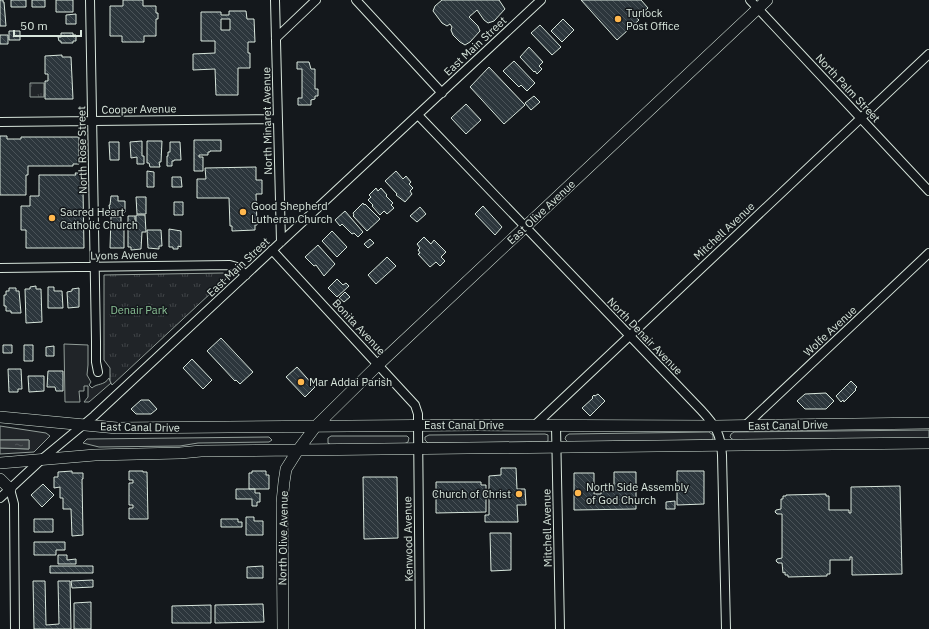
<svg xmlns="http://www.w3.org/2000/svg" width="929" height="629" viewBox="0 0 929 629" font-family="'IBM Plex Sans',sans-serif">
<defs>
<pattern id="park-tufts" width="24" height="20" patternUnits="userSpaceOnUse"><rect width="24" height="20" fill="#202428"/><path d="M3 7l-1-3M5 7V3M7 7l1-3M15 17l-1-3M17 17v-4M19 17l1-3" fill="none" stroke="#404447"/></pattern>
<pattern id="water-ripples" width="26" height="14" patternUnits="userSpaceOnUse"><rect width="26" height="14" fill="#363b3e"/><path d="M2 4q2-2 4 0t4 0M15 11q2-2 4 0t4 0" fill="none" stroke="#525759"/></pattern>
<pattern id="building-back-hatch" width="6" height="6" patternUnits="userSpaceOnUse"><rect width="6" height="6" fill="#2c363c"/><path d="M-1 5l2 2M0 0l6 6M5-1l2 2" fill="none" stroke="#4a5358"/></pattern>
</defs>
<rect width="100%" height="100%" fill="#14181c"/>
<!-- green -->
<path fill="#202428" stroke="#939e99" d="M64,344L88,345V365L87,375L91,382L89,385L92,388C97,383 104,386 109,378L111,383L89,402H84L88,397V386H84V391H79L80,402H65Z
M0,426L46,433L50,436L34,452L0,454V448L29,449V440H0Z
M929,430V438L734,440L732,439L730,437L731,434L734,432Z
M709,432L713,435V439L711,440L568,442L565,439L566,436L569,434Z
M545,434L548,435V441L545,442L428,443L425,440V437L429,435Z
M331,436H407L409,438L408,442L404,444L331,445L328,443V438Z
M269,437L272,440L269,442L198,443L180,446L99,447L83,443L87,439Z"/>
<!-- park -->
<path fill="url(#park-tufts)" stroke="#939e99" d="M30,83H44V97H30Z
M223,273L227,275L226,279L112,385L110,381V368L104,360V275Z"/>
<!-- water -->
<path fill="url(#water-ripples)" stroke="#939e99" d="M0,440H29V449L0,448Z"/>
<!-- building -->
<path fill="url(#building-back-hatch)" stroke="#d8e6dc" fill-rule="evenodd" d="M0,0H3V2H4L6,26H0Z
M11,0H26V7H11Z
M32,0H45V7H32Z
M56,0H73V12H56Z
M123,0H143V6H156V13H158V19H156V36H144V42H122V36H110V6H123Z
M442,0H499L505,9L494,21L488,23L484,20L477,10L469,17L478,26L480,31L470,42L465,45L460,42L453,35L451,30L452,27L450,24L447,26L442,23L433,11L435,6Z
M581,0H641L648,8L637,18L639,20L617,40Z
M229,11H246L247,19H254L255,42H248V53H250V68H238V95H216L215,69L193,70V54L215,53V41H201V12H221V15H229ZM221,19H230V30H221Z
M76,14V24H66V15Z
M563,19L574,30L562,42L551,31Z
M540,25L561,47L552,55L531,33Z
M9,31H20V40H9Z
M61,33H73V35H76V41H73V43H61V41H59L58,37H61Z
M0,35H8V44H0Z
M529,47L543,62L539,66L542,69L537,74L535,71L534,72L520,57Z
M62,55V57H71L73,99H45V81H48V74H45V56Z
M514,61L535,83L527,91L521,85L519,87L503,71Z
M297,62H309L311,69H315V89H318V96H315V99L311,100V105H298V98H302V69H297Z
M489,67L525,105L504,124L470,87Z
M534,96L540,102L531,110L525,103Z
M466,104L481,120L466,134L451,118Z
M0,136H7V139H21V137H79V164H73V166H28V175H26V195H0Z
M194,140H221V151H210V152H208V155H199V157H203V171H194Z
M142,141V156H144V164H137V157L131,158L130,142Z
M147,141H162L161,162H159L160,167H150L149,163H147Z
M109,142H119V160H110Z
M170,142H180L181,160H174V161H172V166H167V156H168V152H170Z
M256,167V180H262V194H256L257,225H255V230L232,231V226H230L229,198H197V179H206L205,168Z
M147,171L154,172V187H147Z
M396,171L403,179L406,176L411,182L409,184L413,188L410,191L412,194L405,202L396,195L397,194L385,181Z
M75,173H81V190H83L84,248H26V230H21V206H30V196H39V175H76Z
M172,177H181L182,187H172Z
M376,188L378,191L381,188L387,195L386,196L393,203L391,205L394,208L387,214L384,211L380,215L372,206L373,205L368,200L371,197L369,195Z
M111,196H118V201H125V212H110L109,205H110Z
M136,197H146V214H137Z
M174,202H183V215H174Z
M363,203L364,205L365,204L380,219L367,231L353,216L354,215L353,213Z
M483,206L502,227L495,235L475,214Z
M420,207L426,214L417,222L410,216Z
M345,211L363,232L358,237L354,233L352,234L342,224L340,226L335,220Z
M136,215H145L146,232H142L141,249L131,250V247H128V216H135V222H136Z
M111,217H121V225H124V248H110Z
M169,229L181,231V247L178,246V249H173V247H169Z
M147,230H161L162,246H159V249L148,248Z
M332,231L347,247L337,257L322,241Z
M424,237L431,244L434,240L446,252L441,257L445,261L440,266L436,262L430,267L418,254L420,253L418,250L420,248L417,244Z
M370,239L374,243L368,248L364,244Z
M318,245L335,264L324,276L316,265L314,266L305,257Z
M387,257L396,266L376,284L368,275Z
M337,279L343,285L346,283L349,286L337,297L328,288Z
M36,286V289H41L42,322L26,323L25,289H30V287Z
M48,287H54V291H62L63,308H48Z
M9,288H16V291H19L21,313H11V311H6V306H4V295H6V291H9Z
M79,288V307L68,308L67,292L72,291V289Z
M345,292L350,297L344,302L339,298Z
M221,338L253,372L240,384L236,380L235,381L207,351Z
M3,345H12V353H3Z
M24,345H33V361H24Z
M54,346V356H46V347Z
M192,359L212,380L203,389L183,368Z
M297,367L315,387L305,397L286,377Z
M8,369H21L22,389H18V392H9Z
M48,371H63V391H56L55,387H47Z
M28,376H44V391L29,392Z
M851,381L857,387L855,389L856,390L844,402L843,400L841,402L836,396Z
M826,393L834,401L826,409H805L797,401L805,394Z
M598,394L605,401L590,416L582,408L593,398L592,397L594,395L595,396Z
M141,400H149L157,409L151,414H136L131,409Z
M501,468H516L517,489H525L526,505H517L518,522H485V515H489V476L501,475Z
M72,471V473H83V479H82L83,535L72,536L71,509H63V498H60V487L54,488V477H58V472Z
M129,471H143V472H147L148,519H129V508H133V505H129V483H133V480H129Z
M252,471H266V475H269V489H249V473H252Z
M677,471H704V504L677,505Z
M614,472H636V509L574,510V473H594V494H601V491H614Z
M363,477H397L398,538L364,539Z
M436,482H481V485H486V512L436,513Z
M43,484L54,495L42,507L31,495Z
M900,486L902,574L852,575V557H850V560H830V574H827V576L788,577V575H785V572L783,573L782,563H778L776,561L777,559L782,558V514H777L775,512L776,510L781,509V499H783V496H786V495L826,494V496H829V510H849V513H851V487Z
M236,489H255V493H260V502H257V506H252V499H236Z
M675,501V509H666V502Z
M246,517H254V521H263V535H246Z
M34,519H53V532H34Z
M221,519H238V522H242V527H221Z
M490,533H511V570L491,571Z
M34,542H65V550H56V555H34Z
M58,555H67V560L76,559V564H58Z
M50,566H93V573H50Z
M263,566V578H247V567Z
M93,580V587L72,588L71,581Z
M33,581H45L46,625L59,624L58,581H70L71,629H34Z
M91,602V629H74V603Z
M263,604L264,622L215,623V605Z
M211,605V623H172V606Z"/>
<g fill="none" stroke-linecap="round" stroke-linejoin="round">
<!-- street casing -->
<g stroke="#d8e6dc" stroke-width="10">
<path id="street" d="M90,0L96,341V362L98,372
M275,0L281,242
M356,0L442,93
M750,0L929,191
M276,38L316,0
M418,115L701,410C715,425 721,434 722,455L726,629
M0,122L278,119
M272,250L415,405L418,414V425L420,629
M0,268L230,265L237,267L246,275
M535,425L929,54
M746,425L929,253
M556,426L560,629
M10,489L14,504L15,629
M0,498L42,459L94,416L541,0"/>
</g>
<!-- secondary casing -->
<g stroke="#d8e6dc" stroke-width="12">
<path id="secondary" d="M0,417L117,428L477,425L715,426L929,423
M0,463L95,455L180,453L201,451L929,443
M0,479L10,489
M283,629L282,502L284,482L286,469L298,450L316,426L379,364L767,0"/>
</g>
<!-- street -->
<use href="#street" stroke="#14181c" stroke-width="8"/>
<!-- secondary -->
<use href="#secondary" stroke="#14181c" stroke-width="11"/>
</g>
<!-- markers -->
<g fill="#ffb74d" stroke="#14181c" stroke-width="1.5">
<circle cx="618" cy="19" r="4"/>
<circle cx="243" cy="212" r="4"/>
<circle cx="52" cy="218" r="4"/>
<circle cx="301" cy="382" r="4"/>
<circle cx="578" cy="493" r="4"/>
<circle cx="519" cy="494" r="4"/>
</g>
<g text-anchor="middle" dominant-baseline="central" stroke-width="3" stroke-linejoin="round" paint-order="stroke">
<!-- poi labels -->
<g font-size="11" fill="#d8e6dc" stroke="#14181c" text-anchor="start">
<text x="626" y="13">Turlock<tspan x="626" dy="13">Post Office</tspan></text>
<text x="251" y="206">Good Shepherd<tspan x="251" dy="13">Lutheran Church</tspan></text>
<text x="60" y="212">Sacred Heart<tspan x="60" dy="13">Catholic Church</tspan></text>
<text x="309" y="382">Mar Addai Parish</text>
<text x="586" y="487">North Side Assembly<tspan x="586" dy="13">of God Church</tspan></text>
<text x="511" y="494" text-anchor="end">Church of Christ</text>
</g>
<!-- street labels -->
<g font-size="11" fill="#d8e6dc" stroke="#14181c">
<text transform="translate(475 46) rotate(-43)">East Main Street</text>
<text transform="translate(848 88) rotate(47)">North Palm Street</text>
<text transform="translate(139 109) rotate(-1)">Cooper Avenue</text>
<text transform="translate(267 121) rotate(-91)">North Minaret Avenue</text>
<text transform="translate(82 150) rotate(-91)">North Rose Street</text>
<text transform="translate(541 212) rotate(-43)">East Olive Avenue</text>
<text transform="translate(724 231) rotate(-43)">Mitchell Avenue</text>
<text transform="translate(124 255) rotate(-1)">Lyons Avenue</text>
<text transform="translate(238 267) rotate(-43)">East Main Street</text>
<text transform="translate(359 327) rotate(47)">Bonita Avenue</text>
<text transform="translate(830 331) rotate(-43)">Wolfe Avenue</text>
<text transform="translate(645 336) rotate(46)">North Denair Avenue</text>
<text x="464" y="425">East Canal Drive</text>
<text transform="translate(788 425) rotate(-1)">East Canal Drive</text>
<text transform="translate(140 427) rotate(1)">East Canal Drive</text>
<text transform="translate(547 528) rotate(-91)">Mitchell Avenue</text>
<text transform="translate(283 538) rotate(-89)">North Olive Avenue</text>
<text transform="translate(408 539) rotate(-91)">Kenwood Avenue</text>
</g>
<!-- park labels -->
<g font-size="11" fill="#8ac095" stroke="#14181c">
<text x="139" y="310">Denair Park</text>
</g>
</g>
<!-- scale -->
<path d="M14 30v6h67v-6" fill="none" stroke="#d8e6dc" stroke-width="2"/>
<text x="20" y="30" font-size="12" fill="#d8e6dc" stroke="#14181c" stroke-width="3" paint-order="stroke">50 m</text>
</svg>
